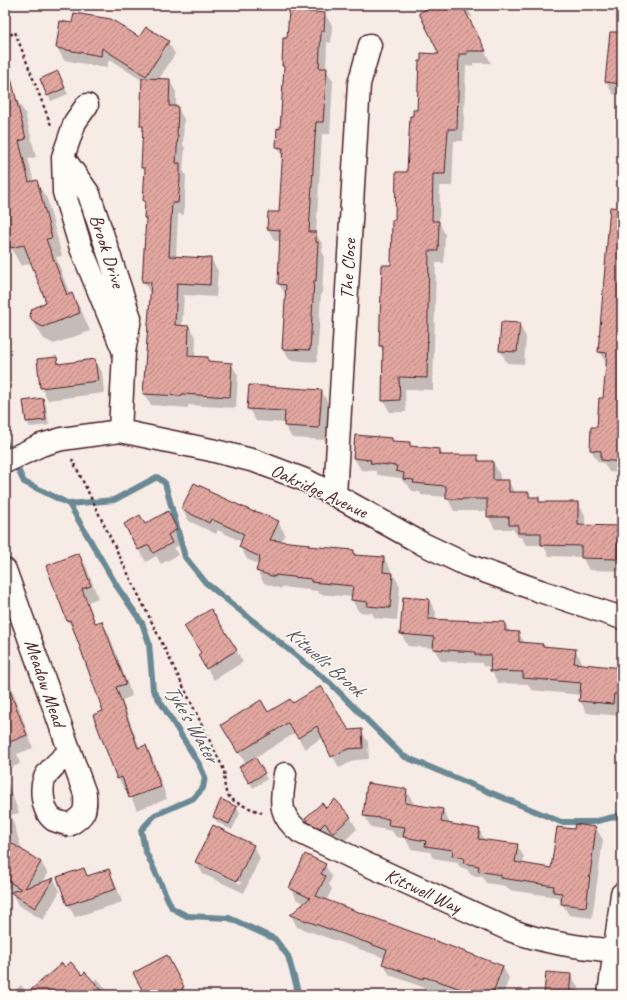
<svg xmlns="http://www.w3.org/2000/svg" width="627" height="1000" viewBox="0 0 627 1000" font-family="Caveat,sans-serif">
<defs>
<pattern id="building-hatch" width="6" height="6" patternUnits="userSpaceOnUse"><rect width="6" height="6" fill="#e1a79f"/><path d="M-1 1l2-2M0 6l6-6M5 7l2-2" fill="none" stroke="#b88782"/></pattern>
</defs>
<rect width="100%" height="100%" fill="#f7ebe5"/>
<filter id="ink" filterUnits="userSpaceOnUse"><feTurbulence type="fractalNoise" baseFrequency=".025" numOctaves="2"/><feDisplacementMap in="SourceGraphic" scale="8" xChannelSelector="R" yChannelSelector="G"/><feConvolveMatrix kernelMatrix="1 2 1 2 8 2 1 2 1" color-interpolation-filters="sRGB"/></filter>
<g filter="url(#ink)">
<!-- shadow -->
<path fill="#0003" fill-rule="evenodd" d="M429,5H466L473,18L467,15L491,63H473V66H466L463,141H454L452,186H440L439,223L445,234L444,263H436L433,390L405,389L406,412H390L383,400L384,353L380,346L383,266H392L396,221L408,173L414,117L418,111L441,55L421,14Z
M325,14L332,26L331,43L327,42L326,69L333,81L330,134H322L316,234L323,245L322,252L324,255L322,293H321L317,362L290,360L283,348L286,296L279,284L281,241H275L268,229L280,213L283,158L277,147L281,130L285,69L283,65L288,39Z
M139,38L168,42L175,54L159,79L169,80L176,92V107H177L184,119L183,145L185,148L183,170L186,176L184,215L178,214L176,257L211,259L218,271L216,297L184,295L182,326L189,327L196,338L195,358H207L210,363L231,364L238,375L236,408L188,405V408L151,405L144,394L150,293L143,281L147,221L145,218L146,204L144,201L146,174L142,167L144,130L141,125L143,81L109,59L107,68L64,60L57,48Z
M622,52V95L613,94L606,82Z
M60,78L68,94L51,101L48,95Z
M14,95L25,113L36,157L28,159L34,182L36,181L47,199L62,256L56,257L70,295L72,294L82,312L90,331L54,344L44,339L33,321L47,303L32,263L21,266L11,248L10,231L5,210V98Z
M611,207L622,208V473L609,472L604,463L598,462L591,450L592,428H598L604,399L607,364L599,352Z
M519,324L526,337L524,364L507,363L500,350Z
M56,358L60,364L95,360L102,372L104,393L48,400L41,387Z
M321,390L328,403L326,440L292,438L285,426V423L256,421L249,409Z
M43,399L46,405L49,425L30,427L27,422Z
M392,439L393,442L409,443L412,447L440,450L443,456H477L481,462H493L500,475V481H508L515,493H528L531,498H538L540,503H578L585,515V527L622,528V571L589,570L582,557L549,556L543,545H526L521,537H518L513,529H495L488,516V511H454L447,497L421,495L420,492L412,491L407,484L404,483L401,478L378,475L376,471L361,470L354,458Z
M208,491L210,493L255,514L278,522L285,534L281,543L308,545L309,547L354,551L357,556L384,558L391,570V573L393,574L400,586L397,620L375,618L372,613L359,612L352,600L353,597L319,594L317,591L282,587L281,589L264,583L257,571L259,565L247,559L240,547L242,542L218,530L216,534L189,521L182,509Z
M125,524L174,525L184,542L174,548L178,555L161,564L156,556L146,562Z
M79,554L86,566L98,598L88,602L96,624L102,622L109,634L132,696L122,700L140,748L146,747L153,759L167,799L137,810L127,789L125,790L118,778L105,711L75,633L68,621L48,566Z
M429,600L436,612L435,620L505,623L510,632L518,633L525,643L542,645L544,647L575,650L582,662V665L622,669V716L587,713L580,701L581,695L531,690L528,684L498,683L491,670V667L483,666L482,663L441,661L434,648L408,646L401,634Z
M236,650L243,662L214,680L206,667Z
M5,668L33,748L17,754L20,764L5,770Z
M293,705L348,731L361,730L368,742L369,759L355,760L339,768L323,737L305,749L295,733L255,758L267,779L253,788L241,768L246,764L229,737L268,714Z
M5,777L19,813L11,815L22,850L41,862L48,874L42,883L54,879L60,891L43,920L18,905L12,893L15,892L5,886Z
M406,790L413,802L412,805L443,810L449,822V824L479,830L485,841L517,845L524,857L523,864L552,869L575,830L596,828L603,840L592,918L569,915L558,897L509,890L506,886L486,883L483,877L471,875L467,869L460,867L457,862L433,858L430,852L411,849L405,838L396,837L392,831L371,827L364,815Z
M237,808L240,813L232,830L218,823L214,817Z
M326,809L350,817L357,829L341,844L332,835L327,839L313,830L306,818Z
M253,846L260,858L244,893L203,874L196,862ZM205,866L242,883L241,884L205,868Z
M325,865L332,877L329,884L332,889L326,901L502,966L509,978L503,995H453L431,989L430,990L390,975L383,963L385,958L297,927L291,915L305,903L297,900L291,888Z
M84,870L88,877L108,870L115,882L122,902L75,917L68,905Z
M65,968L93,982L97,978L111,995H9L21,985L28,994Z
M173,968L187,995H146Z
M571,975L578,987L577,995H545Z"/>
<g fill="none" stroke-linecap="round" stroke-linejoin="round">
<!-- stream -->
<path stroke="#6a8995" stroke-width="6" d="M5,442L24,482L69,504L118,588L142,623L149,643L153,690L199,764L205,777L203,788L194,798L155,815L141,830L145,850L172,908L187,916L229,918L275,939L288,956L299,995
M69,504L114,500L157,477L165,483L185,557L206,583L330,683L403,756L561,822H593L622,815"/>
</g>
<!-- building -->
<path fill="url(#building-hatch)" stroke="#4a1f2b" d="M434,5H462L486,51H467V54H459L457,129H448L445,174H433L432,221H439L438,251H429L427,378L399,377L400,400L382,401L383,346H379L382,265H391L392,220H395L396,172H407L410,116H413V110H417L419,61H421V53L439,54L419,13Z
M289,10L325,13L324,31H321L319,68H327L323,122H316L309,232H316V242H318L316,281H314L310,350L282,349L286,285L278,284L280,230L267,229L268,212H279L283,148L276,147L277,128L280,129L284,66H282L283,38H287Z
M74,13L111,19L139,37L146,27L169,41L146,76L102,48L101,56L56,48L60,21L72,23Z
M610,32H622V84L605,82Z
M58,71L65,88L47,96L40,79Z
M11,78L26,139L19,141L29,182L37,180L52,238L46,239L67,295L72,293L80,313L43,327L32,321L30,315L32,309L46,302L24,245L10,248L5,231L9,230L5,214V79Z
M142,78L170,79L169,106H178L177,135H178L176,163H180V181L178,203H172L169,256L211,258L210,285L177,283L175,325L189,326L188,356L208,357V361L232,363L230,397L182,394L181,396L143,394L151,282H142L146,218H144L145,201H143L145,168H141L143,126H140Z
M610,207L622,208V462L601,460V451L590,450L591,427H597L599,398H603L607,353L598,352Z
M501,322L520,323L517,352L499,351Z
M57,357L58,364L95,359L98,381L40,388L37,359Z
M249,385L322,390L319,428L284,426L285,411L247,409Z
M43,398L46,420L26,422L23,401Z
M355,435L392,438V441L410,442V446L440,449V455H478V461H493V480H509V492H529V497H539V502H578V525L618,526L617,559L581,558V546L541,545V533H518V525H509V517H487V499H446V486L413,483L414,480L403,479L404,473L396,471L397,466L370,463L371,460L353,458Z
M194,483L209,490L208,491L254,512L255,511L279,521L270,540L309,544L308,546L354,550V555L384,557L383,572L393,573L390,608L367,606L368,602L351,600L353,586L311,582V579L275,575V577L256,571L260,557L239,547L244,534L211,519L209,523L181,509Z
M168,511L177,529L168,535L172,543L153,553L149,545L138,550L124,524L140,515L145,524Z
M79,553L91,586L82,589L95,623L102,621L126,684L116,687L138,748L146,745L161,787L129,798L122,777L117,779L93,715L103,711L70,620L67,621L46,566Z
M403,597L429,599L428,619L505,622V631L519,632V642L543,644L542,646L576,649L574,663L622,668V695L614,694L613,704L579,701L581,683L523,678V672L490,671L491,655H475V652L433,649L434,637L400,634Z
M211,609L237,650L206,669L198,655L201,653L184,626Z
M5,681H6L27,735L5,744Z
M321,686L349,730L362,729L363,748L348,749L331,757L317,726L298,738L288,723L238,753L221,725L261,700L268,712L290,699L293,703Z
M255,757L265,773L249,783L239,767Z
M367,783L407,789L405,803L443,809L441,822L480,829L478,839L518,844L515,862L551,868L557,827L574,829L575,824L596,827L586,907L561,904L562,893L553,892L554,886L501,878V875L478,871L479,866L463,863L464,858L452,856L453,850L425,846L426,841L403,837L405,827L388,825L389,819L363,816Z
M221,799L237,807L229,824L213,817Z
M335,799L351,817L333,833L325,823L320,828L309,823L305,818L322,803L326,808Z
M213,825L254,845L237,881L195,862Z
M5,839L41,862L25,888L54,878L35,908L10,892L21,889L5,879Z
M305,854L326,864L321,874L326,876L316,896L503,966L492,995H477L447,984L424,977L423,979L382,964L387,950L290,915L310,898L289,888Z
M84,868L87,876L109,869L116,889L67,905L57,877Z
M167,955L184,987L182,988L186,995H145L133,973Z
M71,962L82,975L85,972L106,995H25L62,963L65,967Z
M546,972L571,974L569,995H544Z"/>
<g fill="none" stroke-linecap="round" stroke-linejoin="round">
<!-- minor casing -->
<g stroke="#4a1f2b" stroke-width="25">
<path id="minor" d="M87,105L75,122L63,157L64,192L81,248L124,352
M63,157L89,194L130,318L124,352L120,431
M5,462L41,445L62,439L120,431L211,450L255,461L305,480L335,495L421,543L467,565L540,591L622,618
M335,495L359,84L370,45
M5,570L85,794C86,812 85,815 69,825C65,823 58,822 54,820C42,812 39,785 47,774C53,766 62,759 69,752
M285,774C282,799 276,814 300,832L364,863L510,930C544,943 579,947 614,951
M609,995L622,894"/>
</g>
<!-- path -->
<path stroke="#4a1f2b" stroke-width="2.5" stroke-dasharray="3 3" stroke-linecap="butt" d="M5,38L15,32L51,125
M72,459L224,770C225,777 223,789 228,795C232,803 253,809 262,813"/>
<!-- minor -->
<use href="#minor" stroke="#fdfcf7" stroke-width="22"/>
</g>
</g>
<g text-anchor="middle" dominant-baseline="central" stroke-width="3" stroke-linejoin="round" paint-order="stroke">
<!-- street labels -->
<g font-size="19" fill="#4a1f2b" stroke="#fdfcf7">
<text transform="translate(107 251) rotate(72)">Brook Drive</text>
<text transform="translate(348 269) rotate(-87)">The Close</text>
<text transform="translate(319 491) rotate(25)">Oakridge Avenue</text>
<text transform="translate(45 683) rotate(71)">Meadow Mead</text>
<text transform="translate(423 891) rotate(25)">Kitswell Way</text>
</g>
<!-- water labels -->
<g font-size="20" font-style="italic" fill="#5a5460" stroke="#fdfcf7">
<text transform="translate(325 661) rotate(41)">Kitwells Brook</text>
<text transform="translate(192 723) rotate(60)">Tyke's Water</text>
</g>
</g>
<!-- margin -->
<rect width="627" height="1000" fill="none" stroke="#fdfcf7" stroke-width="20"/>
<rect x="10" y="10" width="607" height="980" fill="none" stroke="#4a1f2b" stroke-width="1.5" filter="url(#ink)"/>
</svg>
